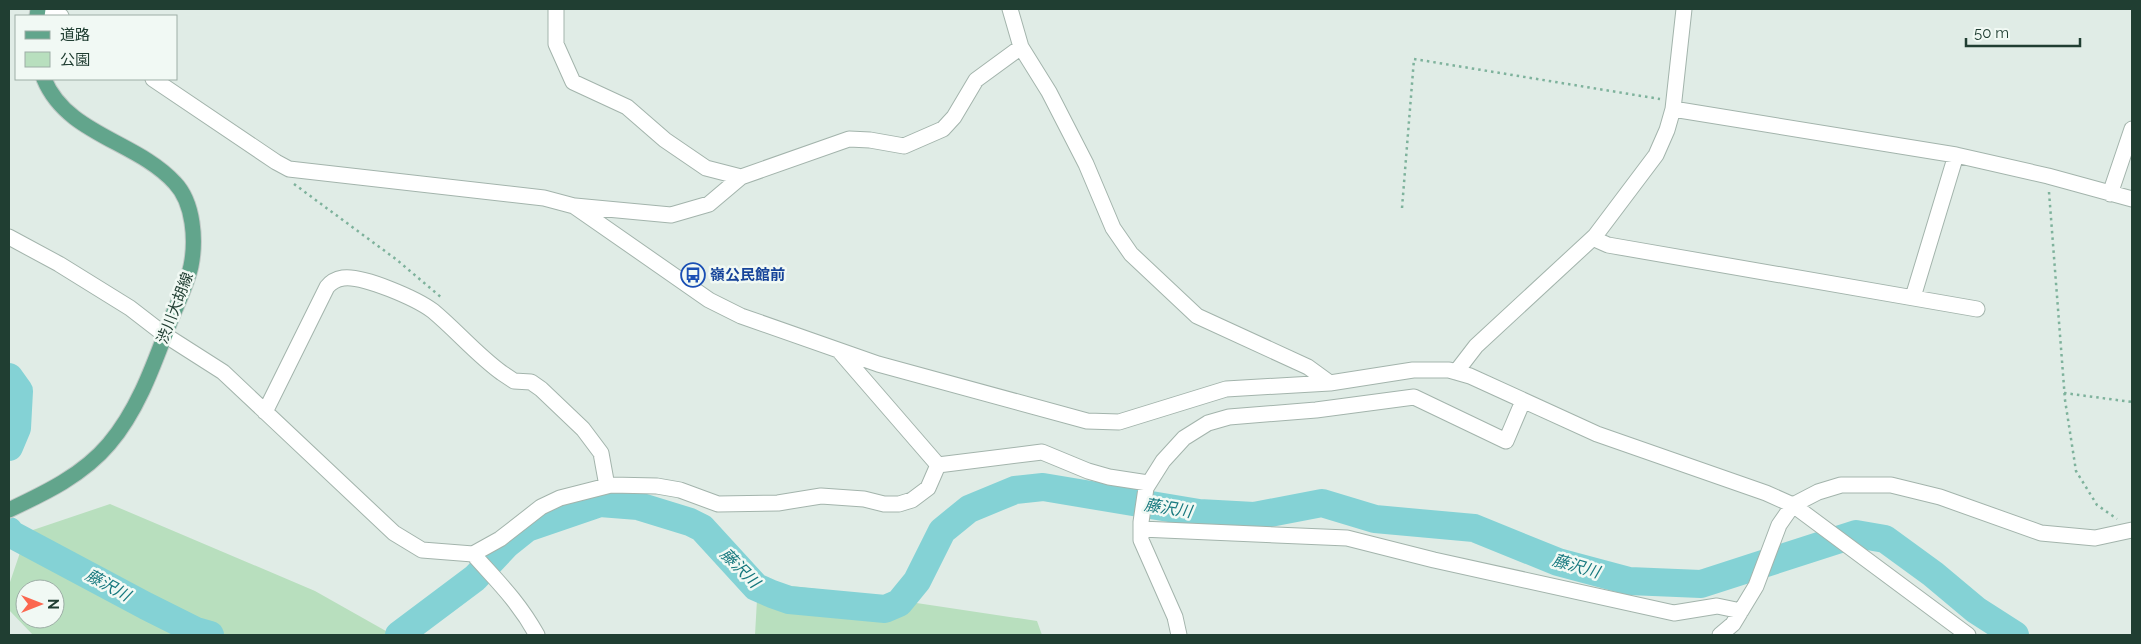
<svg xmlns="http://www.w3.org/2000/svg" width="2141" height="644" viewBox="0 0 2141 644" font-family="Raleway,'Noto Sans JP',sans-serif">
<rect width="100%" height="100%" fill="#e0ece6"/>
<!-- green -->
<path fill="#b8dfbe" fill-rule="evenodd" d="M110,504L315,591L393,635H33L9,610V585L27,532ZM25,589H55V619H25Z
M758,582L850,593L1037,621L1042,635H755Z"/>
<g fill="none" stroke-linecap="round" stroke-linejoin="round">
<!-- river -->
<path stroke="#84d2d5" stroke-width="28" d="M9,377L19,391L17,428L9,447
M9,531L11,534L146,606L196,631L210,635
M399,635L475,578L507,544L527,528L600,503L638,506L690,522L702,528L756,587L772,594L789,600L885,609L899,603L917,581L942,531L969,509L1015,490L1043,487L1199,513L1254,516L1322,503L1375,519L1474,528L1558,562L1629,581L1701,584L1856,534L1885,539L1933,574L1976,610L2015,635"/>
<!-- minor casing -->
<g stroke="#a3b4ac" stroke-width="17">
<path id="minor" d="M49,9L61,16
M556,9V44L573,82L627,107L665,140L706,168L741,177
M1010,9L1021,47L1049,92L1086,164L1113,228L1131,254L1197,316L1308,367L1330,383
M153,79L276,162L289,169L544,198L574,206L709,300L741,316L878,364L1087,421L1119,422L1226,389L1330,383L1413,370H1449L1470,376L1597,434L1766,493L1793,505L1968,635
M1673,109L1956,155L2048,176L2132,199
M2110,194L2132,129
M575,206L671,215L709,204L741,177L849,139L870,140L904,146L943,129L954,117L976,80L1021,47
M1595,236L1599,241L1608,245L1977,309
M9,237L59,264L130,308L165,335L223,372L394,533L422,550L473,554L500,539L541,507L560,498L611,485L657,486L680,490L718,504L778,503L821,496L864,499L884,504H899L912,500L928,488L938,465L841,353
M1913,297L1956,155
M1456,372L1476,346L1595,236L1656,155L1667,130L1673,109L1684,9
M265,412L327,287C331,282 337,279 343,278C363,275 417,299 433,311C457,331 477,355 502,373L514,381L531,382L541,389L583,429L601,453L607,486
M938,465L1042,452L1088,471L1109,477L1148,483
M1141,529L1347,538L1434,560L1674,613L1717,606L1741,611
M473,554C498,582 518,601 537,635
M1179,635L1175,617L1141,540V522L1146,488L1163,461L1184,438L1208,423L1229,417L1316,410L1414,397L1506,441L1523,401
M1720,635L1733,624L1756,586L1779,525L1793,505L1818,492L1841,485H1891L1940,497L2041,533L2095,538L2132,530"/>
</g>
<!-- major casing -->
<g stroke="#c1c9c6" stroke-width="17">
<path id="major" d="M37,16L38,9
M9,510C45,493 83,475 109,444C139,409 155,361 171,319C178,302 187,284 191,266C196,241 194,203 175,183C137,141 67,135 44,79"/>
</g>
<!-- path -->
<path stroke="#7eb29c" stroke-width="2.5" stroke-dasharray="2.5 4" stroke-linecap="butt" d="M294,184L397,260L442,298
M2049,192L2065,400L2076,471L2097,505L2117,519
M1402,208L1414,59L1660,99
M2064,393L2132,402"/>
<!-- minor -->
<use href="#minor" stroke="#fff" stroke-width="15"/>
<!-- major -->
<use href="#major" stroke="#62a58c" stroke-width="15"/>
</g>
<!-- icons -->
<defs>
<g id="bus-ring" transform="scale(1.25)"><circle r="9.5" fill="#f1f9f4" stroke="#1a4fb4" stroke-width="1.5"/><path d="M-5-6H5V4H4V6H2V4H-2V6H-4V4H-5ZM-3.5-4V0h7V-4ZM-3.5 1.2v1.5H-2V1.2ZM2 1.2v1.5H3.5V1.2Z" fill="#1a4fb4"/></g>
</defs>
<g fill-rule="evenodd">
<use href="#bus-ring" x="693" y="275"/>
</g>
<g text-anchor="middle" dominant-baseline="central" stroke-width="5" stroke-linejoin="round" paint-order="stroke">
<!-- transit labels -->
<g font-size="15" font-weight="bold" fill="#164399" stroke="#f1f9f4" text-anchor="start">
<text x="710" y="275">嶺公民館前</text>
</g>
<!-- street labels -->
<g font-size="15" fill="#203e32" stroke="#f1f9f4">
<text transform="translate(175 308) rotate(-69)">渋川大胡線</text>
</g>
<!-- water labels -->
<g font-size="16" font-style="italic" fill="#16787e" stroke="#f1f9f4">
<text transform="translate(1168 508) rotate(9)">藤沢川</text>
<text transform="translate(1576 566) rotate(16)">藤沢川</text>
<text transform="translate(740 568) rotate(45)">藤沢川</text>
<text transform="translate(108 585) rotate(29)">藤沢川</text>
</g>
</g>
<!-- border -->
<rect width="2141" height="644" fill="none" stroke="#203e32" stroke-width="20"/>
<!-- legend -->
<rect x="15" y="15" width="162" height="65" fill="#f1f9f4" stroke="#9daea6"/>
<rect x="25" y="31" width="25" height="8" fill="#62a58c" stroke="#9daea6"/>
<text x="60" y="40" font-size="15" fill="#203e32">道路</text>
<rect x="25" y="52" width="25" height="15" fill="#b8dfbe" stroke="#9daea6"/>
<text x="60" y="65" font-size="15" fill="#203e32">公園</text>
<!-- north arrow -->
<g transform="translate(40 604) rotate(90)"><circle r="24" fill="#f1f9f4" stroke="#9daea6"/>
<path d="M0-4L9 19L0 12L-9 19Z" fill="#fb674f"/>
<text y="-8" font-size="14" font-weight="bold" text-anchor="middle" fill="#203e32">N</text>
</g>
<!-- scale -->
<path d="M1966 38v8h114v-8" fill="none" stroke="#203e32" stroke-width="2.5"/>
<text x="1974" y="38" font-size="15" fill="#203e32" stroke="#f1f9f4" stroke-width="4" paint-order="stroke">50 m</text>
</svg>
